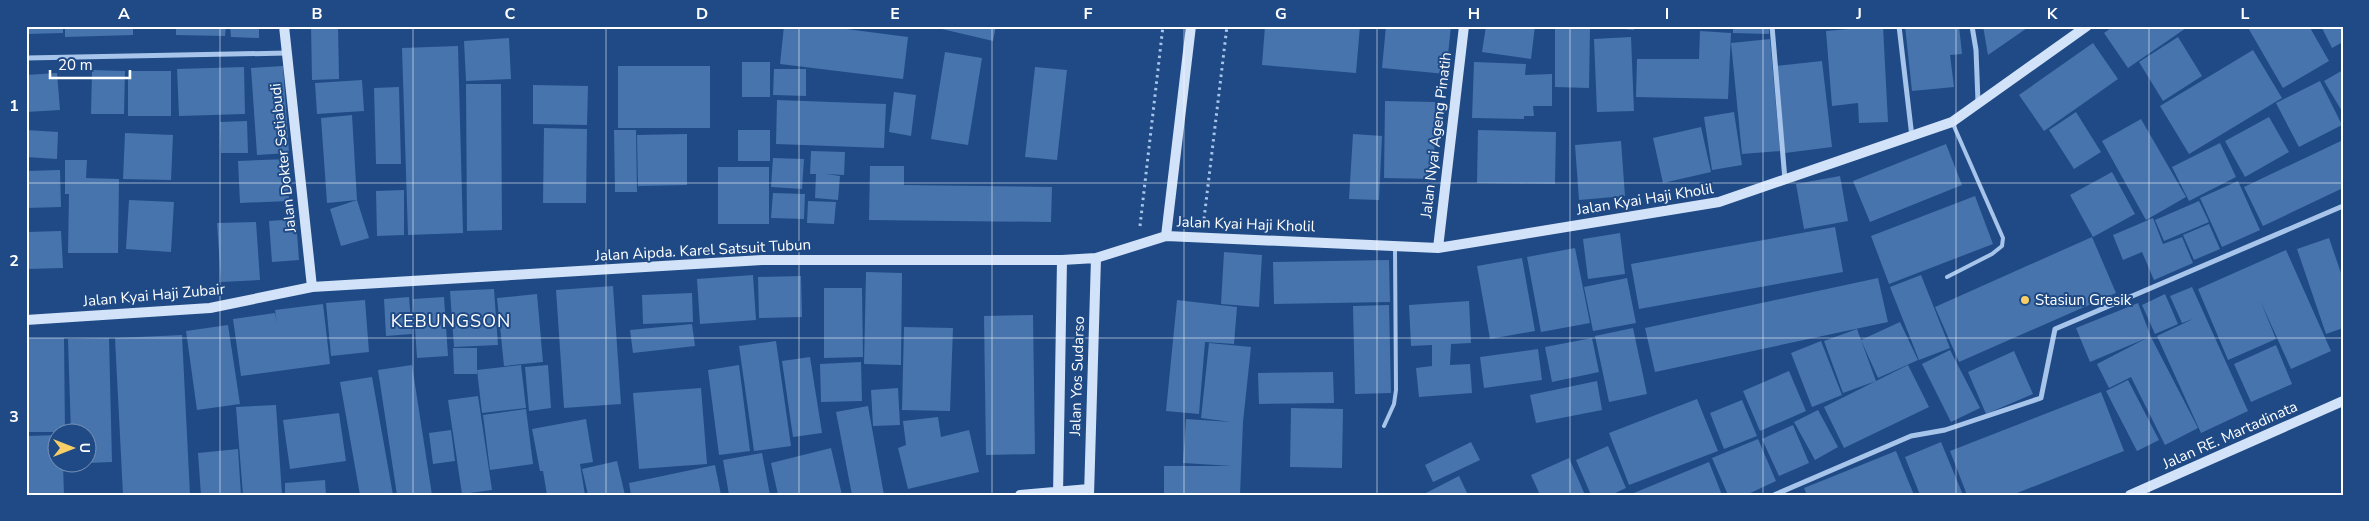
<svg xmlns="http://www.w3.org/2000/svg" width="2369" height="521" viewBox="0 0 2369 521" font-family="'Nunito Sans',sans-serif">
<rect width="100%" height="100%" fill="#1f4a85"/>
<!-- building -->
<path fill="#4774ad" d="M26,26H63V33L26,34Z
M65,26H133V35L65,37Z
M176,26H226L225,36L176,35Z
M230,26H259V38L231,37Z
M311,26H338L339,79L312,80Z
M784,26H823L908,37L903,79L780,64Z
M943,26H996L993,41L942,29Z
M1265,26H1360L1356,73L1262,65Z
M1386,26H1451L1446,74L1382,68Z
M1486,26H1535L1531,59L1482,52Z
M1595,26H1634V30Z
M1733,26H1769V34L1733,33Z
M1883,26L1888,122L1859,123L1858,103L1832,106L1826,31Z
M1905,26H1959L1962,54L1950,55L1954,87L1912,91Z
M1983,26H2030L1988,55Z
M2114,26H2189L2128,68L2104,33Z
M2247,26H2309L2329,61L2283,88Z
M2321,26H2343V42L2332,48Z
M1555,29H1590L1589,88L1555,87Z
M1700,31L1731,33L1728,99L1636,97L1637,59H1699Z
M1631,37L1634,111L1597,112L1594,39Z
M2178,37L2202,76L2163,101L2139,62Z
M509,38L511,79L466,81L464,41Z
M1770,39L1780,151L1742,154L1731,43Z
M2093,43L2118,79L2044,131L2019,95Z
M458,46L463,233L408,235L402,48Z
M2253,50L2282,98L2189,154L2160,106Z
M945,52L982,58L968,145L931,139Z
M1822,61L1832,147L1785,153L1775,66Z
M742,62H770V97H742Z
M1474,62L1526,64L1525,75L1552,74V106H1533L1534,116H1524V119L1472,118Z
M283,66L289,153L257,155L251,68Z
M618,66H710V128H618Z
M244,67L245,114L179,116L177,69Z
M1035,67L1067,70L1057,160L1025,157Z
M774,69H806V96L773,95Z
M92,70L125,71L124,114H91Z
M2343,70V113L2324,81Z
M128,71H171V116H128Z
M57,73L60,110L26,112V75Z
M362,80L364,111L317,114L315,83Z
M2320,81L2342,125L2299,147L2276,103Z
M466,84H501L502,230L467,231Z
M533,85L588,86L587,125L533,124Z
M399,87L401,164H376L374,88Z
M894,92L916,95L911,136L889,132Z
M777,100L886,104L884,148L776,144Z
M1385,101L1435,102L1434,179L1384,178Z
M1734,112L1742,165L1712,170L1704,117Z
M2076,112L2101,152L2074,169L2049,130Z
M352,115L357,200L327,203L321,118Z
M2269,117L2289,152L2245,177L2225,141Z
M2141,119L2186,197L2146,220L2102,141Z
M247,121L248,153H221L220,122Z
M1701,127L1711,172L1663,183L1653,138Z
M544,128L587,129L586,203H543Z
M26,130L58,132L57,159L26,157Z
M614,130H636L637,192H615Z
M738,130H770V161H738Z
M1478,130L1556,132L1555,184L1477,183Z
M125,133L173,135L171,180L123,179Z
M687,134V185L638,186L637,135Z
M1353,134L1382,136L1379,200L1349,199Z
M2343,140V188L2263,226L2244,187Z
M1621,141L1625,196L1579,200L1575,145Z
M2220,143L2236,177L2189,201L2172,167Z
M1946,144L1962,185L1870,222L1853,181Z
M811,151L845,152L844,175L826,174L840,176L838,200L815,198L816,174H810Z
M773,158L804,159L802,189L771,187Z
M288,159L289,201L240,203L238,161Z
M65,160H87L86,178L119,179L118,253H68L69,194H65Z
M870,166H904V185L1052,187L1051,222L869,220Z
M718,167H769V224H718Z
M60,170L61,207L26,208V171Z
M2112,172L2135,214L2093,237L2070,195Z
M1840,176L1848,221L1804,229L1796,184Z
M2238,181L2260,230L2222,247L2200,198Z
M404,190V235L377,236L376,191Z
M773,193L805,194L804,219L771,218Z
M1975,196L1993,244L1889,284L1871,236Z
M129,200L174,202L171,252L126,249Z
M357,200L369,238L341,246L330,209Z
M808,201L836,202L834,224L807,223Z
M2199,201L2209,222L2164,241L2155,220Z
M2153,218L2163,244L2182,237L2193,263L2154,280L2142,252L2123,260L2113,235Z
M296,219L299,260L272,262L269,221Z
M256,222L260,280L221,282L217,223Z
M2209,224L2220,249L2194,260L2183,235Z
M1835,227L1843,272L1639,309L1631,264Z
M61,231L63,268L26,269V232Z
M1620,233L1625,274L1588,279L1583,239Z
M2092,237L2116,293L1959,362L1935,307Z
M2329,238L2343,279V328L2326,334L2297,249Z
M1575,248L1590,323L1541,332L1527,257Z
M2286,250L2331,351L2291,369L2260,300L2276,339L2228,360L2198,289Z
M1224,252L1262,255L1259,307L1221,304Z
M1522,258L1535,331L1490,339L1477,266Z
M1389,260L1390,302L1274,304L1273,262Z
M866,272L902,273L901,365L864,364Z
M753,275L756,320L700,324L697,279Z
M1921,275L1950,348L1919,360L1890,287Z
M801,276L802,317L759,318L758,277Z
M1627,278L1636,323L1593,331L1584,287Z
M1878,278L1888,322L1655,372L1645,328Z
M613,286L621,404L564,408L556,290Z
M2192,287L2248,411L2201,433L2157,336L2193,319L2182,323L2170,296Z
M824,288H862L863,357L824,358Z
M494,289L498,345L454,347L450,291Z
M692,293L693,322L643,324L642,295Z
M537,294L543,362L504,366L497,298Z
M2165,294L2178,324L2155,334L2142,305Z
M409,297L412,334L386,336L384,299Z
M444,297L448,356L417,358L413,299Z
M365,300L369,352L331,356L326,303Z
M1177,300L1237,307L1234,344L1205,342L1199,414L1166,411Z
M1469,301L1471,343L1451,344L1450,365L1470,364L1472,393L1419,397L1416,368L1432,366V345L1411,346L1409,305Z
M2138,303L2151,337L2198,428L2165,445L2131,377L2109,388L2097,364L2147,338L2090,362L2076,328Z
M323,304L330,364L241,376L233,319L275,313L277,324L275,310Z
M1389,305L1391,393L1355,394L1353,306Z
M1033,315L1035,454L986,455L984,316Z
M1900,322L1918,360L1878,378L1861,340Z
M692,324L695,346L633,353L630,330Z
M228,325L240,404L197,410L186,331Z
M904,327L953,328L950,411L902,410Z
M1633,328L1647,394L1609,402L1595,336Z
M1857,329L1876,381L1843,393L1824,341Z
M182,335L190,495H123L115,338Z
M26,338H64L65,432H26Z
M109,338L112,462L88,463V434H71L68,339Z
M1592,338L1599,372L1552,382L1545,347Z
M776,341L791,446L754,451L739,346Z
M1821,341L1842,395L1812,407L1791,353Z
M1209,343L1251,347L1243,422L1240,495H1164V466H1232L1183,463L1186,419L1231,422L1201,418Z
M2276,345L2292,384L2251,402L2234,364Z
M453,348H477V374H454Z
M1538,349L1542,380L1484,388L1480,357Z
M1950,350L1980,408L1951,422L1922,364Z
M2014,351L2033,394L1986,414L1968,372Z
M810,357L822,433L793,437L782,361Z
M861,362L862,401L821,402L820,364Z
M412,365L432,495H397L378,370Z
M521,365L526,408L482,413L477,370Z
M548,365L551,408L529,411L525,367Z
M739,365L750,451L719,455L708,370Z
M1908,365L1929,407L1844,448L1824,407Z
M1789,371L1806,411L1760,431L1743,391Z
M1333,372L1334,403L1259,404L1258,373Z
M372,377L393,495H360L340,382Z
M2128,380L2159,440L2137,451L2106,391Z
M1597,381L1602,410L1536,423L1530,395Z
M701,388L707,464L639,469L633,393Z
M898,388L900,425L873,426L871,390Z
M2101,392L2124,451L2012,495H1967L1950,451Z
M478,396L492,490L462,494L448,400Z
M1697,399L1718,451L1629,485L1609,433Z
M1742,400L1757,436L1724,449L1710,413Z
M276,405L282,495H243L236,407Z
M868,406L884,495H852L836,412Z
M1291,408L1343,409L1342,468L1290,467Z
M526,409L533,464L490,470L483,415Z
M1818,410L1838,447L1815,460L1794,422Z
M339,413L346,461L290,469L283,420Z
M938,417L941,437L969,430L979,472L908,489L898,448L906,445L903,421Z
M586,419L593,462L580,464L585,495H547L543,471H540L532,429Z
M1793,425L1809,463L1779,476L1762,439Z
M451,430L455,461L433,464L429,433Z
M58,435V464H63L64,495H28L26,436Z
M1758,439L1776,481L1746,495H1728L1712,458Z
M1471,442L1480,460L1433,482L1425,465Z
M1941,442L1963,495H1920L1905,457Z
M1608,446L1626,488L1611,495H1591L1576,460Z
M831,448L842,495H778L771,463Z
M238,449L241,495H201L198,453Z
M1896,451L1914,495H1807L1804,488Z
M762,453L770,495H729L723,460Z
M1569,458L1585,495H1540L1531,475Z
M617,461L625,495H588L582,469Z
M1709,462L1722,495H1629Z
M715,465L721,495H631L629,483Z
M1459,476L1468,495H1422Z
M325,480L326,495H285V483Z"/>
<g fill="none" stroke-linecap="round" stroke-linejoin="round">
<!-- path -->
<path stroke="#a7c4ea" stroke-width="3" stroke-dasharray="2.5 4" stroke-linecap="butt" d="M1204,219L1227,26
M1140,226L1163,26"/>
<!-- lane -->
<path stroke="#a7c4ea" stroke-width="4" d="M1947,277L1992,254L2002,246L2003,238L1953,124
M1384,426L1394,404L1396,390L1395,248"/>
<!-- street -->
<path stroke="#a7c4ea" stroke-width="5" d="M1772,26L1785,180
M1899,26L1912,137
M1972,26L1976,50L1978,102
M26,58L287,53
M1774,495L1911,436L1945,430L2041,398L2055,329L2343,206"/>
<!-- secondary -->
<path stroke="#d2e2f8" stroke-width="10" d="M284,26L312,287
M1166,236L1191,26
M1438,248L1464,26
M26,320L210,308L312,287L762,260H1062L1096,258L1166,236L1438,248L1719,202L1952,122L2087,26
M1020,495L1089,489
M1058,495L1062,260
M1089,495L1096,258
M2130,495L2343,401"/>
</g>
<!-- grid -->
<path fill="none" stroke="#fff" stroke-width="1" stroke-opacity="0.55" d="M220,26V495M413,26V495M606,26V495M799,26V495M992,26V495M1184,26V495M1377,26V495M1570,26V495M1763,26V495M1956,26V495M2149,26V495M26,183H2343M26,338H2343"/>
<!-- markers -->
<circle fill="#f8cf66" stroke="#1f4a85" stroke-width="2" cx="2025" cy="300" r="5"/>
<g text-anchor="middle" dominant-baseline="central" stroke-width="4" stroke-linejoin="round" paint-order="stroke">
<!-- street labels -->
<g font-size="15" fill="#fff" stroke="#1f4a85">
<text transform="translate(1436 135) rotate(-83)">Jalan Nyai Ageng Pinatih</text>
<text transform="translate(283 158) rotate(-96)">Jalan Dokter Setiabudi</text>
<text transform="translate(1645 199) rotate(-9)">Jalan Kyai Haji Kholil</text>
<text transform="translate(1246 224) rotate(2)">Jalan Kyai Haji Kholil</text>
<text transform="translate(703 250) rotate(-3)">Jalan Aipda. Karel Satsuit Tubun</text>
<text transform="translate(154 295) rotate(-5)">Jalan Kyai Haji Zubair</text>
<text transform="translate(1077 376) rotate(-88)">Jalan Yos Sudarso</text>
<text transform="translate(2230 435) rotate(-24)">Jalan RE. Martadinata</text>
</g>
<!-- poi labels -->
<g font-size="15" fill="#fff" stroke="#1f4a85" text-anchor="start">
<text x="2035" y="300">Stasiun Gresik</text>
</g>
<!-- quarter labels -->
<g font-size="18" letter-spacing="1" fill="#fff" stroke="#1f4a85">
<text x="451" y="321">KEBUNGSON</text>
</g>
</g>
<!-- border -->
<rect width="2369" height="521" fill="none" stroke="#1f4a85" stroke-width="55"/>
<!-- north arrow -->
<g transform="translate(72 448) rotate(90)"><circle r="24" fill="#1f4a85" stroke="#7992b6"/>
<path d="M0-4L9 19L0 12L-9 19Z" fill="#f8cf66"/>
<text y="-8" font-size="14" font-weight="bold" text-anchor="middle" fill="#ffffff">U</text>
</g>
<!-- scale -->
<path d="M50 70v8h80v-8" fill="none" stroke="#ffffff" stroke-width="2.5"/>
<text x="58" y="70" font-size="15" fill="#ffffff" stroke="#1f4a85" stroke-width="4" paint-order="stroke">20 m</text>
<rect x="28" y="28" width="2314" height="466" fill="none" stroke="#fff" stroke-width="2"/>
<g font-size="16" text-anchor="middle" font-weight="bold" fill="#fff">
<text x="124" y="19">A</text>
<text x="317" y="19">B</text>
<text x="510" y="19">C</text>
<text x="702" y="19">D</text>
<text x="895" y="19">E</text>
<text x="1088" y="19">F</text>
<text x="1281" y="19">G</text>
<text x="1474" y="19">H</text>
<text x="1667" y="19">I</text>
<text x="1859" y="19">J</text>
<text x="2052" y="19">K</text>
<text x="2245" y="19">L</text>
<text x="14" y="111">1</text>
<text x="14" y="266">2</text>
<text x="14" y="422">3</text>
</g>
</svg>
